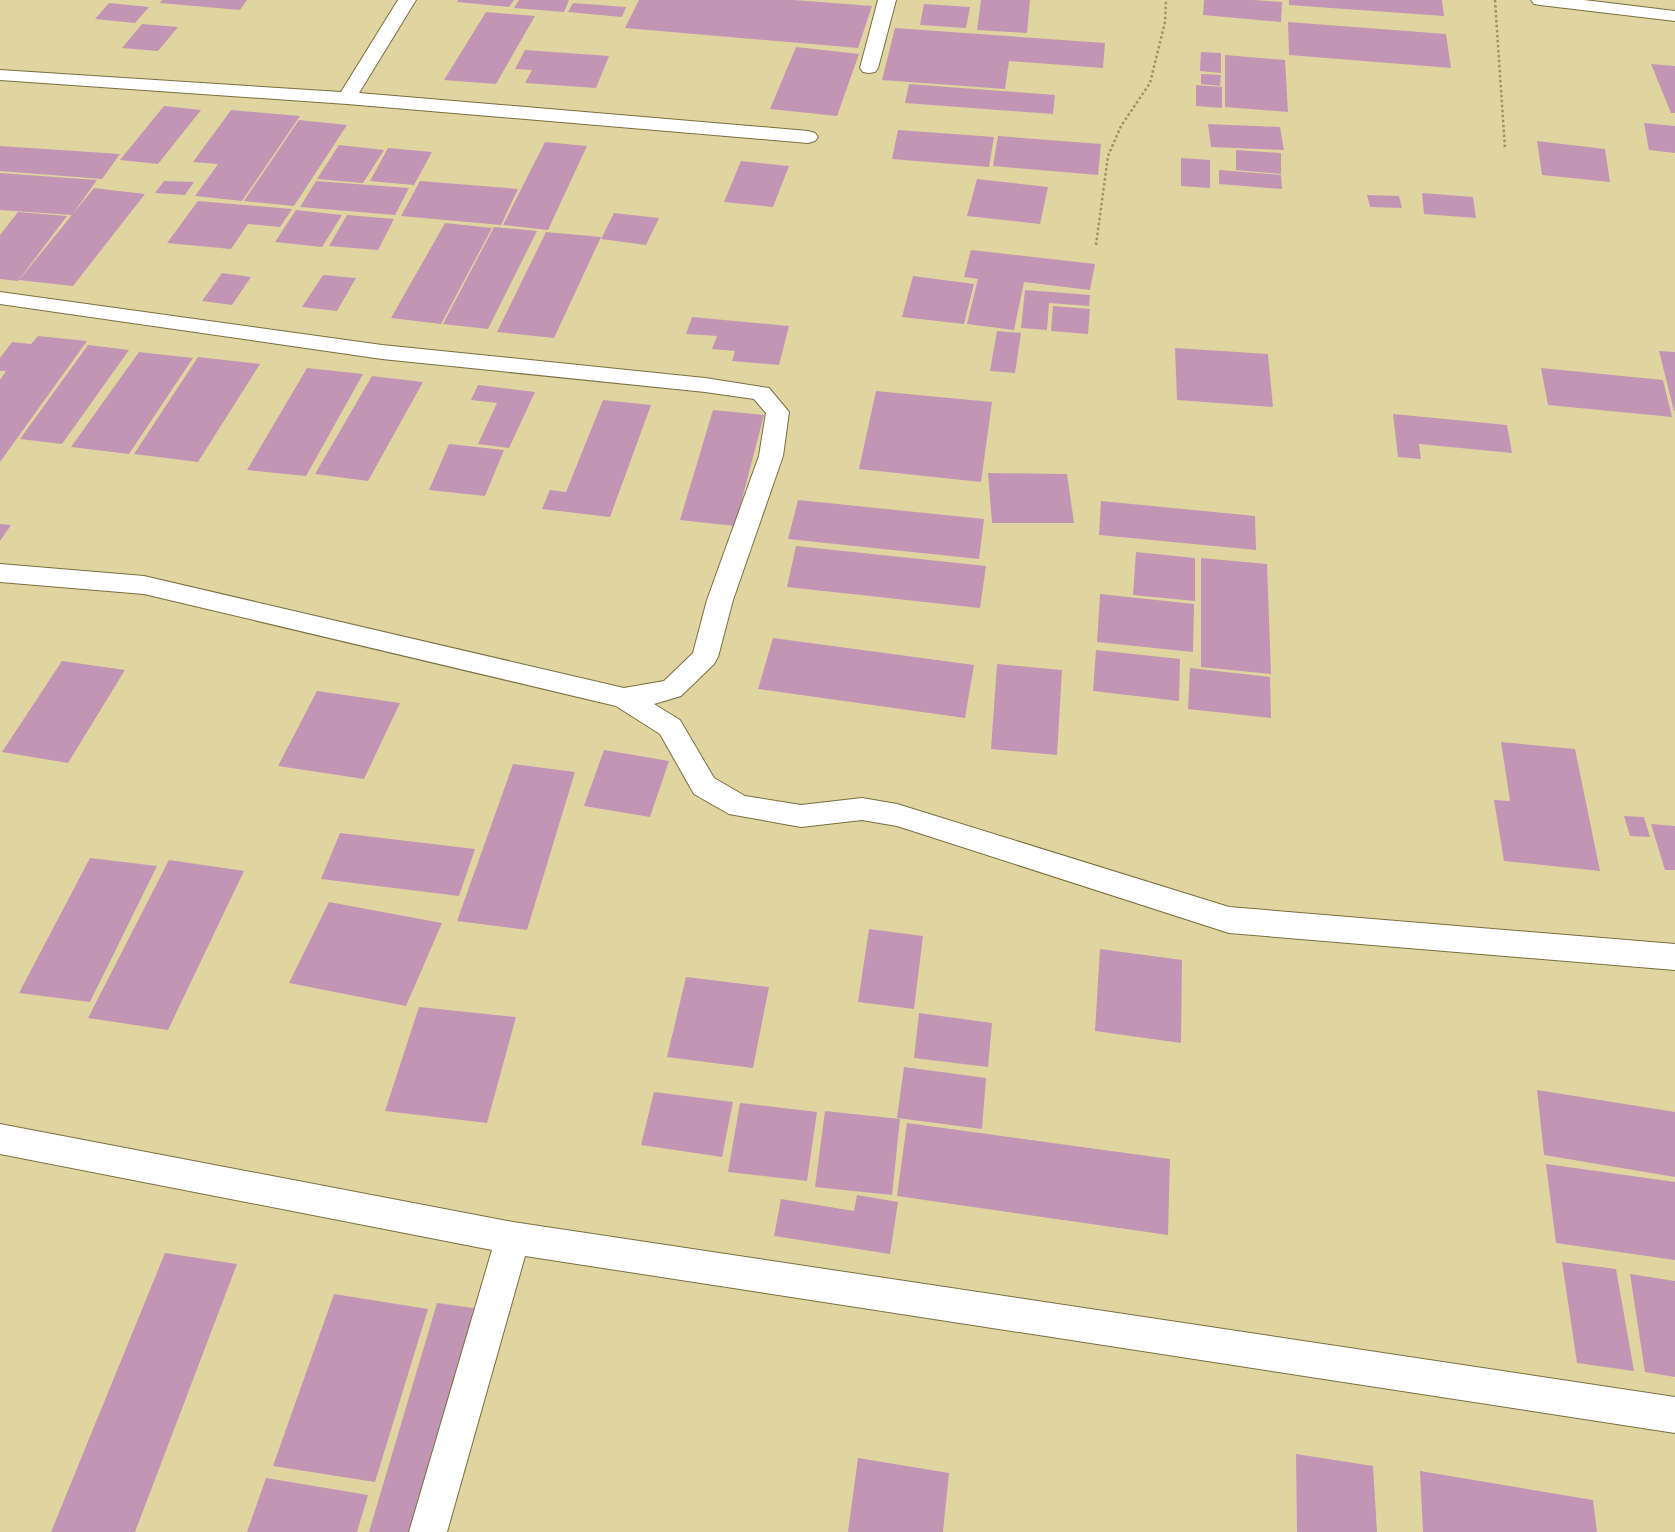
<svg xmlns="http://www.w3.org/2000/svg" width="1675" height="1532" viewBox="0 0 1675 1532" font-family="Barlow,sans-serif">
<rect width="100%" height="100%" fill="#e0d5a0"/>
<!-- building -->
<path fill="#c395b5" d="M162,0H247L240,10L160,3Z
M458,0H514L509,7L457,2Z
M519,0H569L564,12L514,8Z
M639,0H794L872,6L858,48L625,28Z
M981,0H1030L1027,33L977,30Z
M1204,0H1253L1282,2L1281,22L1203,15Z
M1289,0H1442L1444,16L1289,5Z
M109,3L149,7L135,23L95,19Z
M573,3L626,7L622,17L568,12Z
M924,4L970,7L966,28L920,25Z
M486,12L535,16L496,84L444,80Z
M1288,22L1446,34L1451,68L1289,55Z
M142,24L178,27L158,51L122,48Z
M895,28L1105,43L1103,68L1009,61L1005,89L882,80Z
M796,47L859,54L837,116L770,109Z
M525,50L609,56L596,88L525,83L532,70L515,69Z
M1201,52L1221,53V73L1200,71Z
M1225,55L1285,60L1288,112L1225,107Z
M1651,64L1675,66V113H1671Z
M1201,74L1221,75L1220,86L1201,84Z
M909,84L1055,95L1053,114L905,103Z
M1196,85L1222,87V108L1196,106Z
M164,106L201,110L158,164L120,160Z
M231,110L300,116L242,201L195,196L218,164L193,162Z
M299,120L347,125L294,206L244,201Z
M1644,123L1675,126V153L1649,150Z
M1208,124L1280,127L1284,150L1211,147Z
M898,130L994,137L989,167L892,159Z
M998,136L1101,144L1098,175L993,166Z
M1537,141L1605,149L1610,182L1542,175Z
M545,142L587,146L548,230L503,225Z
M339,145L384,150L363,183L317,179Z
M0,146L120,154L102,179L0,171Z
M388,148L432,152L414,185L370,181Z
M1236,150L1281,153V174L1236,170Z
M1181,158L1210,160V188L1181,186Z
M741,161L789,166L773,207L724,202Z
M1219,170L1281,175L1282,189L1219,184Z
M0,173L97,180L72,215L0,210Z
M977,179L1048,187L1040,224L967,216Z
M164,181L194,182L185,195L155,193Z
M316,181L409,188L395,215L300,207Z
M420,181L518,189L501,225L401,216Z
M94,188L145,194L73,286L19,280Z
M1422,193L1473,197L1476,218L1424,214Z
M1367,195L1399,196L1402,208L1370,207Z
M198,201L292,209L280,227L248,224L231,249L167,243Z
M296,210L342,215L322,247L275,242Z
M18,212L67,216L18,281L0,279V235Z
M614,213L659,218L646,245L601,239Z
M347,215L394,219L378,250L329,246Z
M445,223L492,228L441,324L391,318Z
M494,227L537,231L488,329L443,324Z
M546,232L601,237L554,338L497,332Z
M971,250L1095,264L1090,290L1024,282L1014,330L967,324L978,279L964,277Z
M222,273L251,277L232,305L202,301Z
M323,275L356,278L337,311L302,307Z
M913,276L974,284L964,324L902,317Z
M1025,290L1090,295L1089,306L1049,303L1047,330L1021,328Z
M1053,306L1090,309L1088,334L1051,331Z
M692,317L789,326L779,365L732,361L735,351L712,349L717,336L686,334Z
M997,331L1021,333L1015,373L990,371Z
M38,336L87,341L0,462V380L6,371H0V358L12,342L31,344Z
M88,345L129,350L62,444L20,439Z
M1175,348L1268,354L1273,407L1177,400Z
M1659,351L1675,352V411H1674Z
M139,352L193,358L129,454L71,447Z
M198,357L260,364L198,462L134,454Z
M307,368L363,374L306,476L247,470Z
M1541,368L1663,380L1672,417L1548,405Z
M372,376L423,382L368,481L315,474Z
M478,385L535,392L509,448L478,444L497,403L471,400Z
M876,391L992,402L981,482L859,469Z
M603,400L651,405L610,517L542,509L550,490L566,492Z
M713,410L764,415L735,526L680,520Z
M1393,414L1507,425L1512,453L1419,444L1421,459L1398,457Z
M449,444L504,450L485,496L429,490Z
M988,473L1067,474L1074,523H992Z
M798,500L984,519L979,559L788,539Z
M1101,501L1255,516L1256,550L1099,535Z
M0,524L11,525L0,541Z
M796,546L986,566L980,608L787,587Z
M1136,552L1195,558V601L1133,595Z
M1201,558L1267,564L1271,674L1201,667Z
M1100,594L1194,604L1193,652L1097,642Z
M773,638L974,665L965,718L758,689Z
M1096,650L1180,659L1179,701L1093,691Z
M62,661L125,670L68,763L2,752Z
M997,664L1062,670L1057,755L991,749Z
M1190,668L1270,677L1271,718L1188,709Z
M317,691L400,703L364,779L278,766Z
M1501,742L1575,749L1600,871L1504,861L1494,800L1510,801Z
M604,750L669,761L650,817L584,806Z
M513,764L575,772L527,930L457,921Z
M1624,816L1644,817L1650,837L1630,836Z
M1651,824L1675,826V870H1665Z
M340,833L475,849L459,896L321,879Z
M90,858L157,866L90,1002L19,993Z
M169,860L244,871L168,1030L88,1018Z
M329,902L442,923L406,1006L289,983Z
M869,929L923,936L914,1009L858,1002Z
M1100,949L1182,960L1181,1043L1095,1031Z
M686,977L769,987L753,1068L667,1057Z
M419,1007L516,1017L487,1123L385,1111Z
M919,1013L992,1023L988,1067L914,1058Z
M904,1067L986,1078L982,1129L897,1118Z
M1537,1090L1675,1112V1177L1544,1155Z
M654,1092L733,1102L722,1157L641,1145Z
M740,1103L817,1112L807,1181L728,1172Z
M825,1111L900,1119L892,1195L815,1187Z
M907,1123L1170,1159L1168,1235L897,1196Z
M1546,1164L1675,1182V1260L1556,1243Z
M857,1195L898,1202L890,1254L774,1236L781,1199L854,1211Z
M165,1253L237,1264L135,1532H51Z
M1562,1262L1616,1269L1634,1371L1577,1363Z
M1630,1274L1675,1281V1377L1645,1372Z
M334,1294L428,1309L375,1482L273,1466Z
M437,1303L481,1309L419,1532H369Z
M1296,1454L1373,1466L1377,1532H1297Z
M858,1458L949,1473L943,1532H848Z
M1420,1471L1593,1500L1597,1532H1423Z
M266,1478L368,1495L357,1532H247Z"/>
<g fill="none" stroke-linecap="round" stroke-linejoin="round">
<!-- minor casing -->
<g stroke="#796f3e" stroke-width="2">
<path id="minor" d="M398,0H416L359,93L808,131L815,133L818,137L815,141L808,143L347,104L0,80V70L341,92Z
M878,0H896L878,68L875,72L869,73L863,72L860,68Z
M1531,0H1584L1675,11V21L1540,5L1534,4Z
M0,292L382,345L705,378L769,388L789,412L783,456L733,600L718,657L714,664L681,696L654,704L680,720L714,778L745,796L801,805L862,798L897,804L1229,907L1675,944V970L1229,933L897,826L862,820L801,827L729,814L694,794L660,734L616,706L144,594L0,582V564L144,576L624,688L664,681L693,653L707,600L759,456L766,413L754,399L705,392L382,359L0,304Z
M0,1124L513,1222L1675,1397V1433L525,1256L447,1532H409L492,1250L0,1154Z"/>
</g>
<!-- path -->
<path stroke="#9b926b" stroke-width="2.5" stroke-dasharray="2.5 2.5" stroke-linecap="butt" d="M1495,0L1505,149
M1096,245L1108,156L1121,126L1150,83L1165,22L1166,0"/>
<!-- minor -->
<use href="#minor" fill="#fff" fill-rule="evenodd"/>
</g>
</svg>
